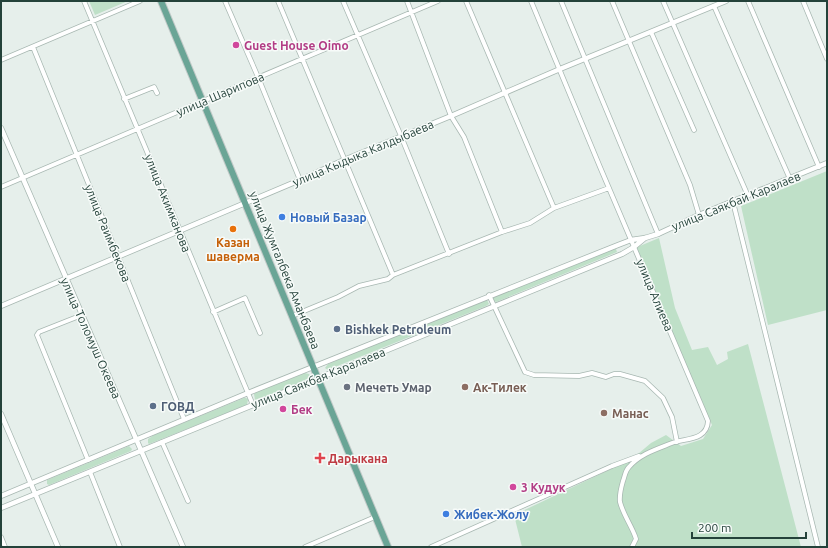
<svg xmlns="http://www.w3.org/2000/svg" width="828" height="548" viewBox="0 0 828 548" font-family="Ubuntu,sans-serif">
<rect width="100%" height="100%" fill="#e6efeb"/>
<!-- green -->
<path fill="#bfe0c8" d="M89,1H128L95,15Z
M827,171V310L768,325L741,206Z
M659,238L675,308L692,350L708,347L717,365L728,359L727,352L748,344L801,547H522L514,515L632,459L651,443L666,435L681,446L703,439L712,425L635,248Z
M613,249H616L617,252L496,302L493,300V298L496,296Z
M487,300L489,304L486,306L330,369L328,370L325,368L328,364L354,353Z
M305,373L309,374L310,376L308,380L257,400H255L254,394L256,392Z
M244,398H246L248,399L247,405L149,444L148,443V439L154,435Z
M129,446L132,449L131,451L49,485L47,484V480Z"/>
<g fill="none" stroke-linecap="round" stroke-linejoin="round">
<!-- minor casing -->
<g stroke="#a8b8b2" stroke-width="5.5">
<path id="minor" d="M84,1L253,405
M225,1L258,77L300,180
M278,1L393,275
M343,1L401,136L449,254
M407,1L451,116L464,137L502,232
M466,1L554,208
M531,1L600,167L708,421C707,441 685,438 672,443C657,449 640,454 629,467C625,471 625,476 623,481C621,488 619,495 620,502C623,514 631,525 635,536L636,539L632,547
M561,1L658,234
M612,1L690,185L699,215
M663,1L748,196
M748,1L819,167
M803,1L827,59
M714,6L790,179
M651,32L694,130
M33,47L184,419
M1,60L140,1
M124,99L154,87L157,93
M1,187L438,1
M733,202L818,547
M489,295L525,372L534,375L579,376L592,373L606,377L614,374H620L645,381L663,398L672,417L677,442
M213,312L245,298L260,333
M82,315L39,332L37,335L88,460
M292,316L338,297L359,286L388,279L393,275L502,232L530,223L554,208L609,188
M162,442L188,501
M90,472L120,547
M1,537L5,547
M305,547L375,517
M431,547L612,466L639,456"/>
</g>
<!-- tertiary casing -->
<g stroke="#a8b8b2" stroke-width="6">
<path id="tertiary" d="M1,128L183,547
M1,306L300,180L344,160L451,116L560,69L726,1
M1,414L58,547
M1,496L248,393L618,245L631,240L645,238L658,234L699,215L827,163
M1,508L622,254L634,247L645,238"/>
</g>
<!-- primary casing -->
<g stroke="#c2cac8" stroke-width="8">
<path id="primary" d="M161,1L388,547"/>
</g>
<!-- minor -->
<use href="#minor" stroke="#fff" stroke-width="4"/>
<!-- tertiary -->
<use href="#tertiary" stroke="#fff" stroke-width="4.5"/>
<!-- primary -->
<use href="#primary" stroke="#6aa596" stroke-width="6"/>
</g>
<!-- markers -->
<g fill="#d1479c" stroke="#f7fbf9" stroke-width="1.5">
<circle cx="236" cy="45" r="4"/>
<circle cx="283" cy="409" r="4"/>
<circle cx="513" cy="487" r="4"/>
</g>
<g fill="#3f7fe0" stroke="#f7fbf9" stroke-width="1.5">
<circle cx="282" cy="217" r="4"/>
<circle cx="446" cy="514" r="4"/>
</g>
<circle fill="#e8710a" stroke="#f7fbf9" stroke-width="1.5" cx="233" cy="229" r="4"/>
<g fill="#5c6f8a" stroke="#f7fbf9" stroke-width="1.5">
<circle cx="337" cy="329" r="4"/>
<circle cx="153" cy="406" r="4"/>
</g>
<circle fill="#6b7280" stroke="#f7fbf9" stroke-width="1.5" cx="347" cy="387" r="4"/>
<g fill="#8d6e63" stroke="#f7fbf9" stroke-width="1.5">
<circle cx="465" cy="387" r="4"/>
<circle cx="604" cy="413" r="4"/>
</g>
<path fill="#e0444e" stroke="#f7fbf9" stroke-width="1.5" d="M318 452h4v4h4v4h-4v4h-4v-4h-4v-4h4z"/>
<g text-anchor="middle" dominant-baseline="central" stroke-width="3" stroke-linejoin="round" paint-order="stroke">
<!-- hotel labels -->
<g font-size="12" font-weight="bold" fill="#b23c85" stroke="#f7fbf9" text-anchor="start">
<text x="244" y="45">Guest House Oimo</text>
<text x="291" y="409">Бек</text>
<text x="521" y="487">3 Кудук</text>
</g>
<!-- street labels -->
<g font-size="12" fill="#24423a" stroke="#f7fbf9">
<text transform="translate(220 94) rotate(-23)">улица Шарипова</text>
<text transform="translate(363 153) rotate(-23)">улица Кыдыка Калдыбаева</text>
<text transform="translate(736 201) rotate(-22)">улица Саякбай Каралаев</text>
<text transform="translate(168 203) rotate(68)">улица Акимканова</text>
<text transform="translate(108 233) rotate(68)">улица Раимбекова</text>
<text transform="translate(285 270) rotate(68)">улица Жумгалбека Аманбаева</text>
<text transform="translate(655 295) rotate(67)">улица Алиева</text>
<text transform="translate(91 338) rotate(66)">улица Толомуш Океева</text>
<text transform="translate(318 378) rotate(-22)">улица Саякбая Каралаева</text>
</g>
<!-- shop labels -->
<g font-size="12" font-weight="bold" fill="#366cbe" stroke="#f7fbf9" text-anchor="start">
<text x="290" y="217">Новый Базар</text>
<text x="454" y="514">Жибек-Жолу</text>
</g>
<!-- food labels -->
<g font-size="12" font-weight="bold" fill="#c56008" stroke="#f7fbf9">
<text x="233" y="242">Казан<tspan x="233" dy="14">шаверма</tspan></text>
</g>
<!-- service labels -->
<g font-size="12" font-weight="bold" fill="#4e5e75" stroke="#f7fbf9" text-anchor="start">
<text x="345" y="329">Bishkek Petroleum</text>
<text x="161" y="406">ГОВД</text>
</g>
<!-- worship labels -->
<g font-size="12" font-weight="bold" fill="#5b616d" stroke="#f7fbf9" text-anchor="start">
<text x="355" y="387">Мечеть Умар</text>
</g>
<!-- education labels -->
<g font-size="12" font-weight="bold" fill="#785e54" stroke="#f7fbf9" text-anchor="start">
<text x="473" y="387">Ак-Тилек</text>
<text x="612" y="413">Манас</text>
</g>
<!-- health labels -->
<g font-size="12" font-weight="bold" fill="#be3a42" stroke="#f7fbf9" text-anchor="start">
<text x="328" y="458">Дарыкана</text>
</g>
</g>
<!-- border -->
<rect width="828" height="548" fill="none" stroke="#24423a" stroke-width="4"/>
<!-- scale -->
<path d="M692 532v6h114v-6" fill="none" stroke="#24423a" stroke-width="2"/>
<text x="698" y="532" font-size="12" fill="#24423a" stroke="#f7fbf9" stroke-width="3" paint-order="stroke">200 m</text>
</svg>
